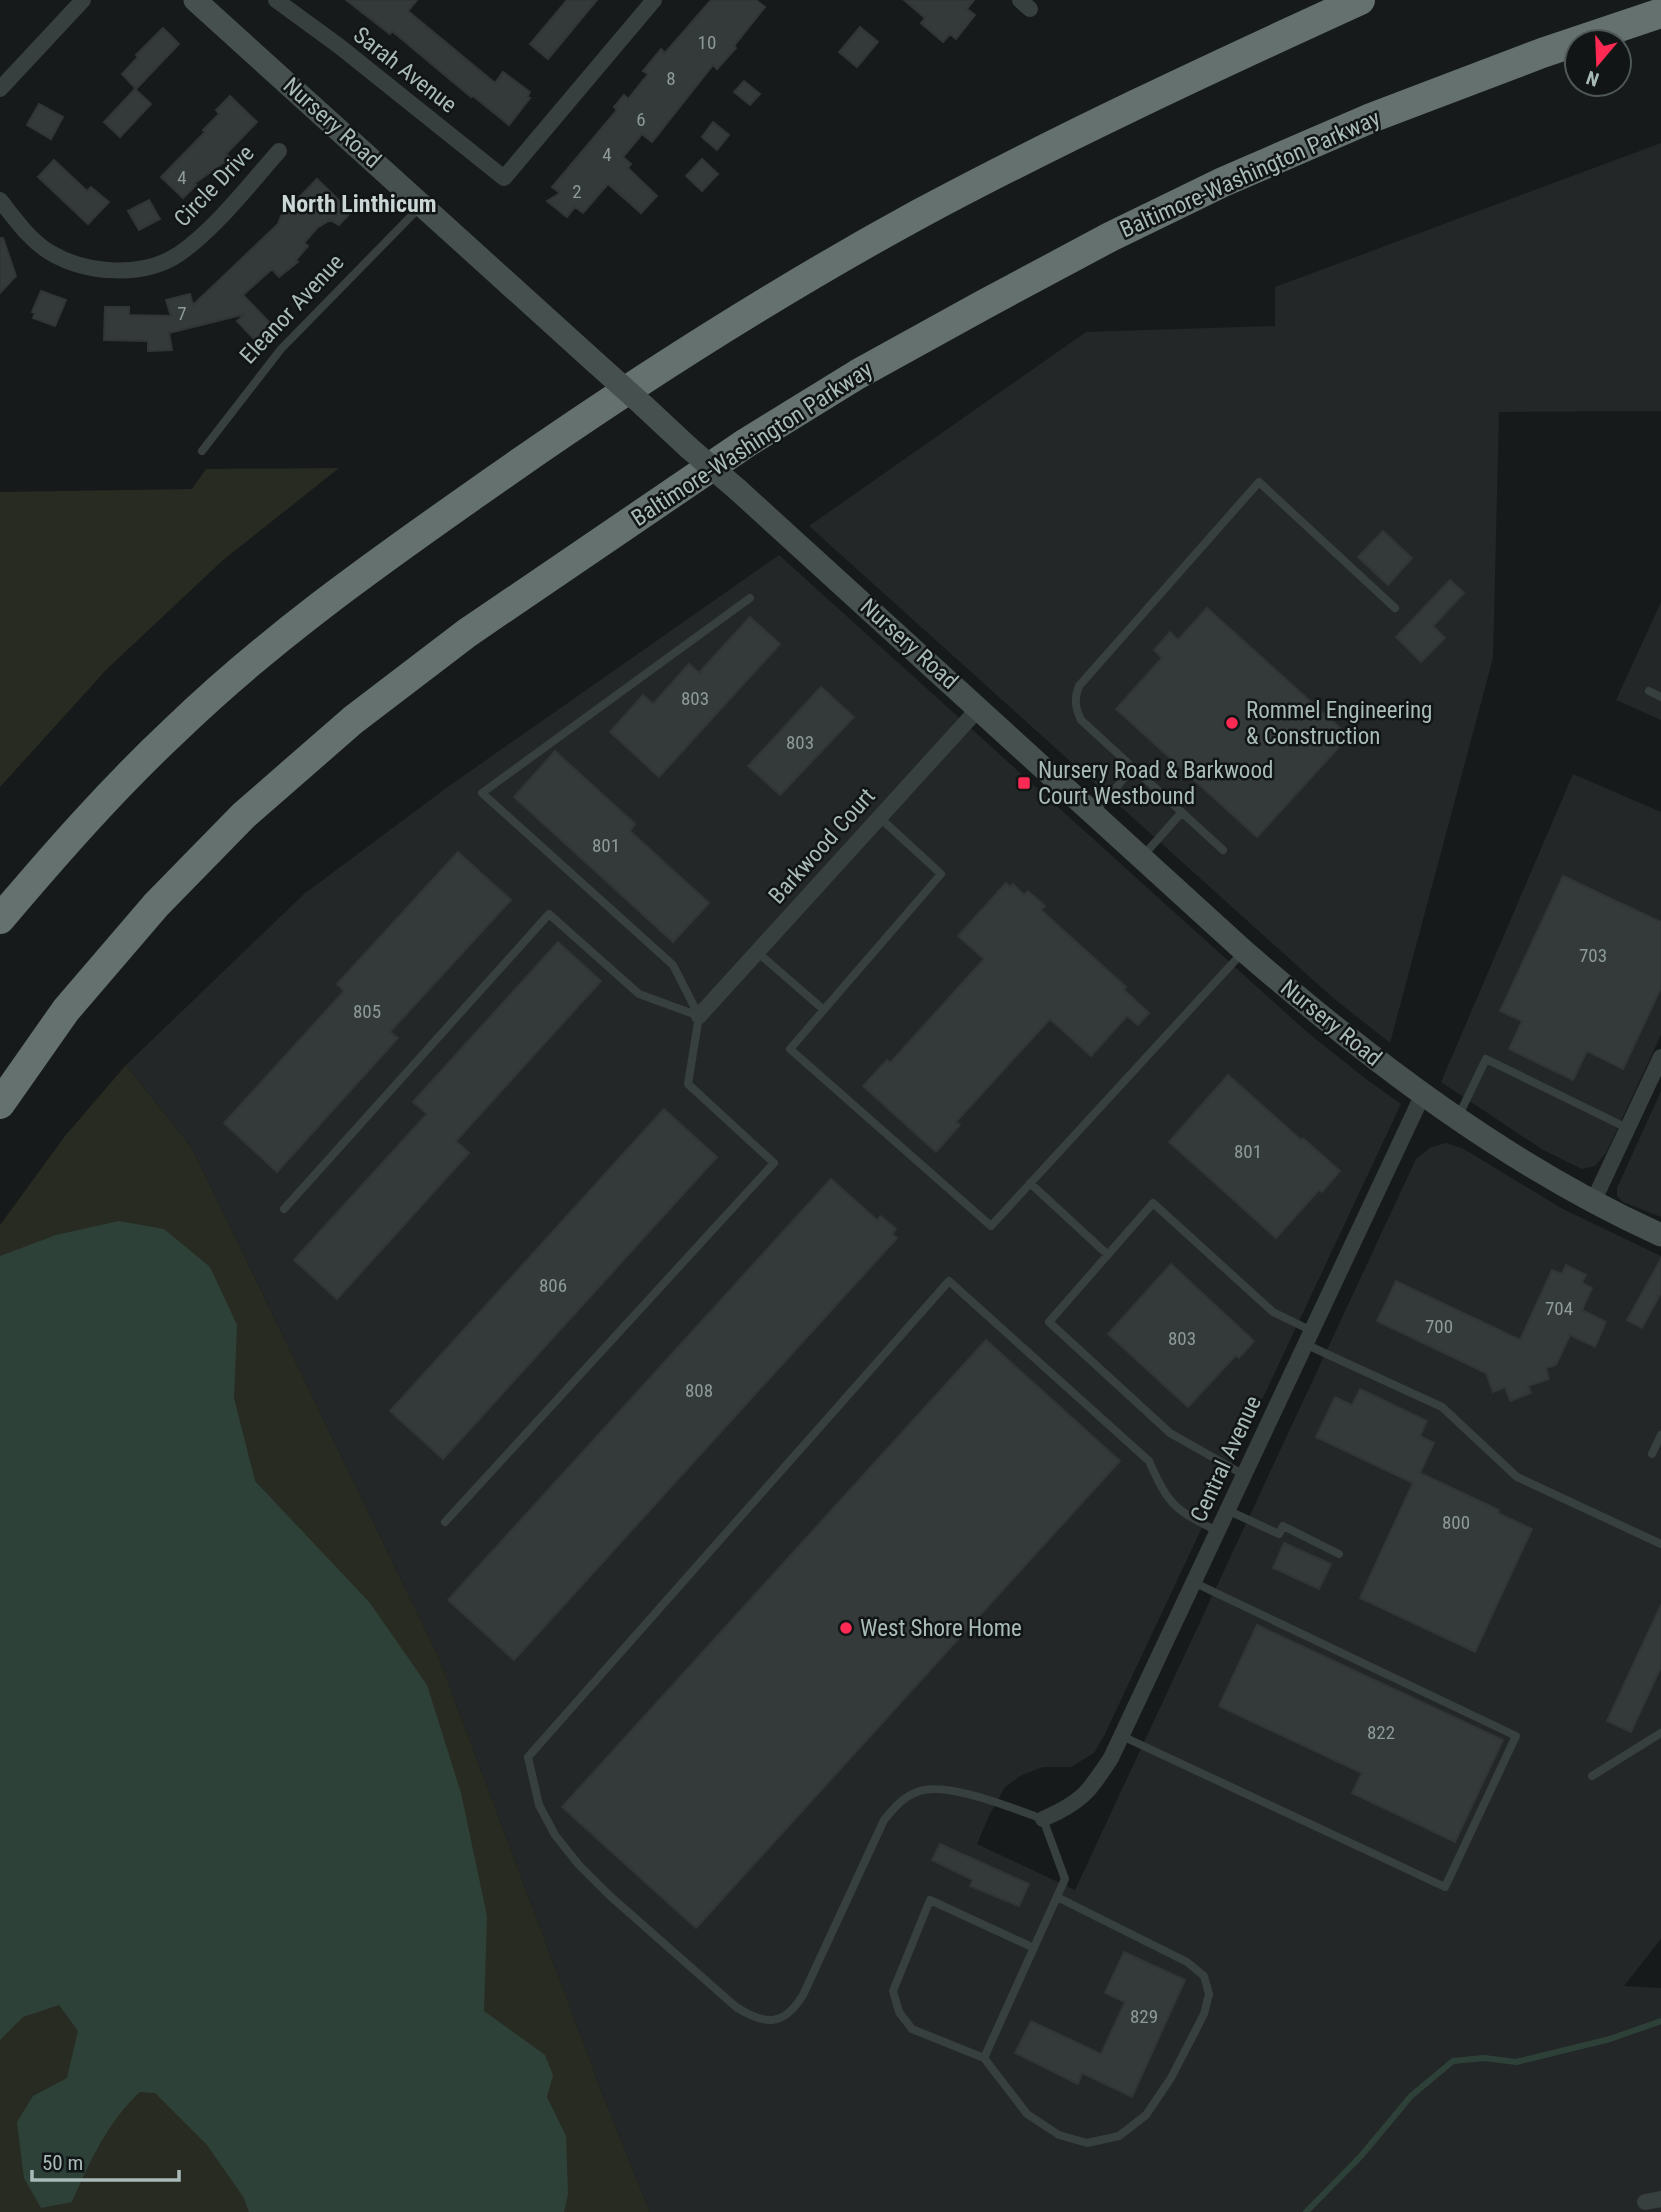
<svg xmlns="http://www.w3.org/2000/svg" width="1661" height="2212" viewBox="0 0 1661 2212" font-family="'Roboto Condensed',sans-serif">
<rect width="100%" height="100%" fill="#171a1a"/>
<!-- built -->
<path fill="#232727" d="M1661,143V411L1499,412L1493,658L1390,1043L1332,997L809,526L1086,332L1275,326V287Z
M779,555L1307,1032L1366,1079L1401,1104L1104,1736L1094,1753L1071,1767H1043L1022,1775L1005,1787L990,1814L977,1844L1075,1890L1416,1159L1431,1147L1446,1143L1464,1149L1561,1208L1661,1256V1939L1624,1986L1661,1988V2212H650L604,2098L438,1656L192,1148L126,1065L304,894L449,786Z
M1661,602V720L1616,700Z
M1573,774L1661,812V1035L1606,1153L1595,1166L1582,1169L1543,1150L1441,1082Z
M1661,1091V1217L1623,1202L1617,1196V1188Z"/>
<!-- green -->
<path fill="#282b21" d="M339,468L222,561L107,669L0,787V492L192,489L206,469Z
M126,1065L192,1148L438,1656L604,2098L650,2212H0V1225L65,1136Z"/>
<!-- water -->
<path fill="#2e4139" d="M119,1221L164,1229L210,1267L237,1325L234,1398L255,1481L370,1603L427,1685L461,1793L487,1916L484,2011L545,2055L553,2075L547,2097L566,2136L568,2194L564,2212H249L244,2198L207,2145L155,2093L140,2092C108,2121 89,2163 72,2202L41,2208L24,2178L17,2122L33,2096L67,2078L78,2031L59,2005L23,2017L0,2040V1256L56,1235Z"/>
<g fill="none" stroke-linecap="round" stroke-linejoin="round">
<!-- stream -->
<path stroke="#2e4139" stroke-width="6" d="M1306,2212L1361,2156L1411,2096L1453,2061L1484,2058L1516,2062L1610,2039L1661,2021"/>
</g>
<!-- building -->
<path fill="#343939" stroke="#313536" stroke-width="2" d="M346,0H417L408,11L495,83L503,72L530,92L527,97L530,98L509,125L473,96L471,97L392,31L390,34Z
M567,0H597L548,59L530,44Z
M711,0H756L765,7L734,46L736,48L717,69L713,65L652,142L642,134L623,157L631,164L628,168L657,196L641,213L608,184L583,213L575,207L567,217L547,201L560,193L552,187L617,110L614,107L624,95L628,99L648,74L643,71L661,49L665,53Z
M904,0H974L967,9L975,15L956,39L950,34L943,42L921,23L925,18Z
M860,27L878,42L857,67L839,52Z
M163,28L179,44L136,89L122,74L138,57L136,55Z
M744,81L760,94L750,105L734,92Z
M135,89L151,104L120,137L104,122Z
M230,96L257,122L226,154L230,158L194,184L196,185L183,198L161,177L205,132L203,130L219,114L216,110Z
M39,104L63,117L51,139L27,125Z
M713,122L729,135L717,150L702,137Z
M702,159L718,174L702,191L686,176Z
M54,160L87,191L91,187L109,202L88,224L38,177Z
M317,179L351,212L339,225L330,220L317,228L304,243L308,246L296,260L298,262L279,277L272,269L243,295L271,324L255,340L237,321L245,314L169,333L172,350L148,351V341L104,340L105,307H129V315L171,316L166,300L190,294L193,305L278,224L281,216Z
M149,200L160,219L139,230L128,211Z
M0,238H3L16,276L0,293Z
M41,291L66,300L55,326L33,318L35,313L32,312Z
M1383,531L1412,558L1388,585L1358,557Z
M1450,580L1464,593L1433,626L1445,638L1421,662L1396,637Z
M1207,608L1349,736L1257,837L1116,709L1162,658L1154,650L1170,632L1178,640Z
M750,617L780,644L659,777L610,732L643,695L653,704L689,664L699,673Z
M821,687L854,717L780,795L748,766Z
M555,751L635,824L630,831L709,903L673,942L514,797Z
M458,852L511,900L390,1032L398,1038L277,1172L224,1123L344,991L337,984Z
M1563,876L1661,922V988L1623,1069L1587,1051L1573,1080L1509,1049L1522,1021L1500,1011Z
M1006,883L1010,887L1013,884L1024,895L1028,891L1045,906L1041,910L1126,987L1124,990L1149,1013L1138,1025L1127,1016L1091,1056L1050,1019L956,1122L960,1125L936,1152L863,1086L887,1060L890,1063L984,959L958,936Z
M558,942L601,981L456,1141L469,1153L337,1299L294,1260L427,1114L413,1102Z
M1228,1075L1301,1140L1303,1138L1340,1171L1322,1192L1319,1190L1276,1238L1169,1142Z
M664,1109L717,1157L443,1459L390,1411Z
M831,1179L877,1220L881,1216L896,1229L892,1234L897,1238L514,1660L448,1600Z
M1661,1259V1293L1642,1328L1627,1320Z
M1171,1264L1254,1341L1239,1358L1236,1355L1188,1407L1108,1334Z
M1566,1265L1586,1275L1582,1283L1592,1288L1582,1310L1606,1322L1595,1347L1570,1335L1556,1365L1546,1368L1549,1379L1528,1386L1531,1393L1510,1401L1505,1387L1493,1392L1486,1373L1377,1321L1396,1281L1520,1340L1552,1270L1562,1274Z
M986,1340L1120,1461L696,1928L562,1807Z
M1360,1389L1427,1421L1420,1436L1434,1443L1420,1473L1499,1510L1498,1513L1532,1529L1475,1652L1360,1598L1413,1483L1316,1437L1335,1397L1352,1405Z
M1284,1543L1331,1564L1319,1589L1273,1568Z
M1661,1605V1667L1631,1732L1607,1721Z
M1257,1625L1503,1740L1455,1842L1352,1793L1362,1773L1219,1706Z
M940,1844L1029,1884L1019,1906L970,1886L973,1880L932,1860Z
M1124,1952L1185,1980L1132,2097L1082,2073L1078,2084L1015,2053L1031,2021L1101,2054L1125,2002L1105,1993Z"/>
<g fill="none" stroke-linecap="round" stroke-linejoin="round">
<!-- service -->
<path stroke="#383f3f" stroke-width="8" d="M202,451L281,349L420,207
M1649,691L1661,697
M1094,813L1133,768
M879,817L941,874L790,1049L991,1226L1242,953
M1223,850L1081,720C1075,707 1074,699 1079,686L1259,482L1395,608
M1142,857L1182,812
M757,952L824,1010
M1459,1115L1486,1059L1627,1128
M1030,1183L1108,1255
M284,1209L549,914L639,994L699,1016
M1305,1344L1442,1407L1517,1477L1661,1544
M1652,1454L1661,1435
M1244,1475L1170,1433L1049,1322L1153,1203L1273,1312L1312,1331
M1227,1510L1279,1534L1283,1526L1339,1554
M445,1522L774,1163L688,1084L699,1016L673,965L482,793L750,598
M1122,1736L1445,1887L1516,1736L1193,1582
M1592,1776L1661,1733
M1034,1948L930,1900L893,1991L899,2012L912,2029L984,2058L1065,1879L1043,1819C1014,1809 945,1780 917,1792C903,1797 893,1809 884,1820L803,1995C784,2026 766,2026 736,2007L609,1895L579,1865L555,1835L539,1805L528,1757L949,1281L1149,1461C1169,1506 1174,1509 1217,1531
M984,2058L1027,2114L1059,2135L1087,2143L1119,2136L1146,2115L1171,2078L1204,2014L1209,1994L1204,1976L1187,1962L1057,1897"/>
<!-- minor -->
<path stroke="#383f3f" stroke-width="16" d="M276,0L339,46L504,178L654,0
M1020,0L1030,9
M0,89L83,0
M0,200C15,219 30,241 51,253C87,274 143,278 179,254C216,228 249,185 279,151
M699,1016L979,708
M1593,1202L1661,1057
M1043,1819C1082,1802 1088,1793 1111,1758L1423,1094
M1645,2202L1661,2199"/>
<!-- secondary -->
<path stroke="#46504f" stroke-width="23" d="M195,0L596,363
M644,406L689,448
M738,490L1244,951C1371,1061 1507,1165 1661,1235"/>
<!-- motorway -->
<path stroke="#64716f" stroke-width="30" d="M0,919C56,853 112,789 175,730C267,641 371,567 475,494C618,393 765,298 919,214C1063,137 1211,68 1360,0
M0,1104L66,1010L156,905L244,815L353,720L467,633L746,443L858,374L983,305L1110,237L1223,182L1371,118L1542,53L1661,13"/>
<!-- secondary-bridge -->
<path stroke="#46504f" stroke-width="23" d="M596,363L644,406
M689,448L738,490"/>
</g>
<!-- markers -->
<g fill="#ff2a53" stroke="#121515" stroke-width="2.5">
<circle cx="1232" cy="723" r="7"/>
<rect x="1017" y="776" width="14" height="14" rx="3.5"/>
<circle cx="846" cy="1628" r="7"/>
</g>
<g text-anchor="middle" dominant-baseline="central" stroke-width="5" stroke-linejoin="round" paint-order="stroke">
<!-- number labels -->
<g font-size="19" fill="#8c9a98">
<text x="707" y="42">10</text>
<text x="671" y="78">8</text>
<text x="641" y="119">6</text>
<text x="607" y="154">4</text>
<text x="182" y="177">4</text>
<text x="577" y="191">2</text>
<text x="182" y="313">7</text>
<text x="695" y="698">803</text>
<text x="800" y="742">803</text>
<text x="606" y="845">801</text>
<text x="1593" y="955">703</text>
<text x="367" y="1011">805</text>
<text x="1248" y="1151">801</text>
<text x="553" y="1285">806</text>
<text x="1559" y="1308">704</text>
<text x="1439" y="1326">700</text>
<text x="1182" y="1338">803</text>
<text x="699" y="1390">808</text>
<text x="1456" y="1522">800</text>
<text x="1381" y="1732">822</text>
<text x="1144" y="2016">829</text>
</g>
<!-- street labels -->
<g font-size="23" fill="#a9bbb8" stroke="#121515">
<text transform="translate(405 70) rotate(38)">Sarah Avenue</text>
<text transform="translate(332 123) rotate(42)">Nursery Road</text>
<text transform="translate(1250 174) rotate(-24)">Baltimore-Washington Parkway</text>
<text transform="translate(214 186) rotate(-46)">Circle Drive</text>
<text transform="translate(292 309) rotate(-47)">Eleanor Avenue</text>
<text transform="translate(752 444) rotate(-33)">Baltimore-Washington Parkway</text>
<text transform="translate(909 644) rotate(42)">Nursery Road</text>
<text transform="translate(822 846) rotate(-48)">Barkwood Court</text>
<text transform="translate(1331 1023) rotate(39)">Nursery Road</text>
<text transform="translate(1226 1459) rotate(-65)">Central Avenue</text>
</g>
<!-- poi labels -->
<g font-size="23" fill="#a9bbb8" stroke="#121515" text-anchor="start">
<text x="1246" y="710">Rommel Engineering<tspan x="1246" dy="26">&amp; Construction</tspan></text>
<text x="1038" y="770">Nursery Road &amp; Barkwood<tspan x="1038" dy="26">Court Westbound</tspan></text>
<text x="860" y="1628">West Shore Home</text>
</g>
<!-- neighbourhood labels -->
<g font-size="24" font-weight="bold" fill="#cad6d5" stroke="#121515">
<text x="359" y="204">North Linthicum</text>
</g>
</g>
<!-- north arrow -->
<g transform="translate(1598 63) rotate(199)"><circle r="33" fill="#121515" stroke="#4e5756" stroke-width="2"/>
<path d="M0-5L12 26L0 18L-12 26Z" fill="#ff2a53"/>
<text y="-10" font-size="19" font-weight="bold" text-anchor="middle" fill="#a9bbb8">N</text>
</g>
<!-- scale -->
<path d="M32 2170v10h147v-10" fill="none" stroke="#a9bbb8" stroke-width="3.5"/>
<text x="42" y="2170" font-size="21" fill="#a9bbb8" stroke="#121515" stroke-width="5" paint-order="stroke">50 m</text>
</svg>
